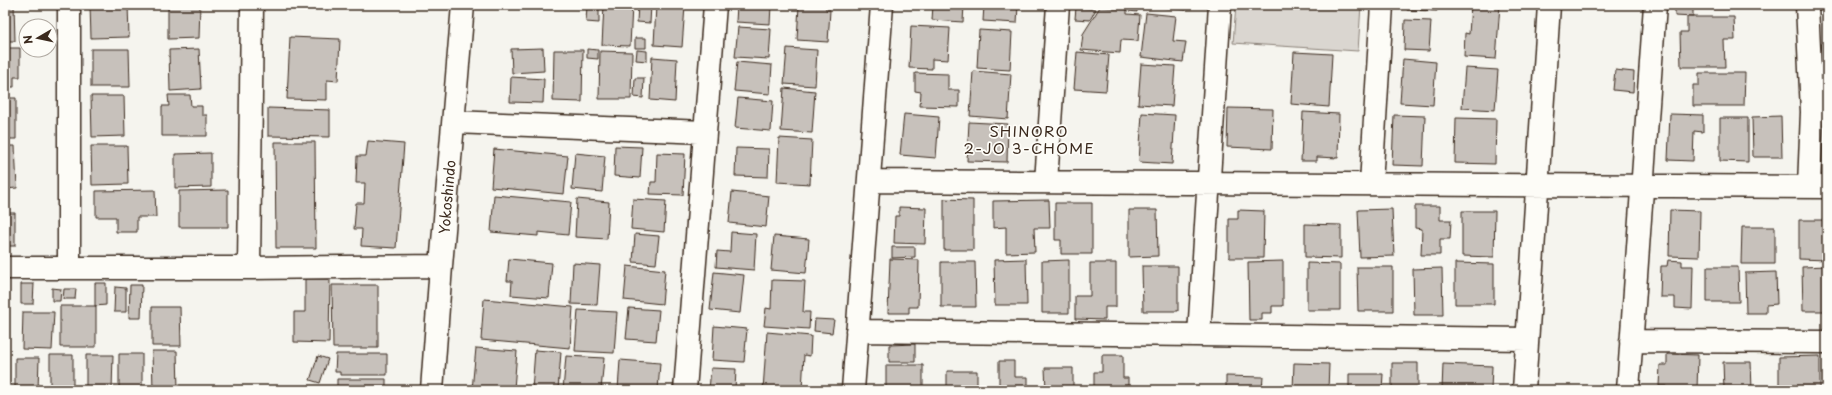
<svg xmlns="http://www.w3.org/2000/svg" width="1832" height="395" viewBox="0 0 1832 395" font-family="'Playpen Sans',sans-serif">
<rect width="100%" height="100%" fill="#f5f4ee"/>
<filter id="ink" filterUnits="userSpaceOnUse"><feTurbulence type="fractalNoise" baseFrequency=".025" numOctaves="2"/><feDisplacementMap in="SourceGraphic" scale="8" xChannelSelector="R" yChannelSelector="G"/><feConvolveMatrix kernelMatrix="1 2 1 2 8 2 1 2 1" color-interpolation-filters="sRGB"/></filter>
<g filter="url(#ink)">
<!-- green -->
<path fill="#dad6d0" stroke="#8a8077" d="M1236,5H1361L1358,51L1233,43Z"/>
<!-- building -->
<path fill="#c7c1bb" stroke="#3b2a1e" d="M5,5H14L15,41H5Z
M90,5H128L129,37L91,38Z
M168,5H200L199,38L168,39Z
M587,5H599V23L586,22Z
M604,5H632L630,46L602,45Z
M638,5H651L650,23L637,22Z
M656,5L685,6L682,47L654,45Z
M737,5H771L770,24L736,22Z
M799,5H826V10H830L828,42L797,40Z
M933,5H964L963,22L932,20Z
M984,5H1018L1017,23L983,21Z
M1130,5H1137V12L1129,11Z
M1140,5H1187L1186,10Z
M1407,5H1438L1437,11L1407,10Z
M1471,5H1500L1496,59L1464,57L1465,33L1469,34Z
M1703,5H1746V9H1703Z
M1076,7L1096,9L1090,20L1075,19Z
M1100,7L1127,9V14L1140,15L1138,41L1121,40L1120,53L1081,50L1083,34Z
M1675,7L1693,8V17L1675,16Z
M1146,13L1176,16L1173,41L1186,42L1183,62L1141,57Z
M1687,17H1734L1735,40H1724L1725,67H1681L1680,32H1687Z
M1405,20L1431,21L1429,51L1404,50Z
M911,26L950,28L948,60L932,59V69L909,68Z
M738,27L771,29L769,59L735,57Z
M979,30L1012,32L1010,70L977,68Z
M290,37L340,39L338,81L327,80V100L287,99Z
M635,38H646V48H635Z
M5,48H20V77H14V87H5Z
M543,48L544,71L512,73L511,49Z
M787,48L817,50L815,86L784,84Z
M91,49H129L130,87H91Z
M199,49L201,89L170,91L169,50Z
M587,49L598,50V59L587,58Z
M554,50H583L582,102L553,101Z
M637,50L647,51V61L636,60Z
M600,51L632,52L631,99H599Z
M1077,52L1109,55L1106,91L1074,89Z
M1294,52L1332,54L1329,107L1291,104Z
M652,57L677,59L675,102L650,100Z
M1403,59L1436,62L1433,105L1400,103Z
M737,62L772,65L770,94L734,91Z
M1141,64L1175,66L1172,106L1138,104Z
M1465,68L1498,70L1495,110L1462,108Z
M1615,70L1634,72L1633,92L1613,90Z
M973,71L1011,74L1008,119L970,116Z
M915,73L948,74V90H959V107L920,106L921,92L915,91Z
M1699,73H1745L1744,106H1693V85H1699Z
M511,77L544,79L543,103L510,102Z
M635,78H644L643,98L634,97Z
M784,88L815,91L812,133L781,131Z
M168,95H190L191,106H202V115H207V136H162V106H169Z
M91,96H124L125,136L92,137Z
M5,98H16V139H5Z
M738,98L773,101L771,131L735,128Z
M268,108L330,110V137L268,136Z
M1228,108L1273,109L1272,149L1227,147Z
M1303,112L1339,114L1338,158L1317,157V161H1301Z
M1142,113L1175,115L1172,164L1139,162Z
M904,114L939,117L936,158L900,155Z
M1670,114L1703,115V132L1694,131L1693,161L1668,160Z
M1394,115L1425,116L1423,166L1392,165Z
M1781,116L1782,157H1753L1752,117Z
M1456,118L1496,119L1495,164L1455,163Z
M1720,118H1748V162L1720,161Z
M969,122L1008,124L1007,162L967,161Z
M779,138L812,140L810,184L777,182Z
M368,141L404,144L396,248L361,246L362,229H354L356,203H364L365,183H356L357,156H366Z
M275,142H315L316,248H276Z
M5,146H15L17,188L5,189Z
M91,146H127L128,184L92,185Z
M615,146L642,147L640,178L614,176Z
M736,148L769,149L768,177L735,176Z
M494,149L568,156L564,194L491,187Z
M211,153V187L175,188V154Z
M575,153L605,156L602,192L572,189Z
M657,153L685,154L683,195L650,194L651,182H656Z
M155,190L156,217H137V232H116V217H96V191Z
M228,190V227H179V191Z
M732,192L769,196L766,227L729,223Z
M5,195H9V213H15V246H5Z
M494,195L571,202L568,235L538,232V236L491,232Z
M577,199L609,202L607,239L575,237Z
M633,199L666,201L664,232L631,229Z
M944,199L973,200V250H944Z
M1049,200L1050,228H1034L1035,252L1006,253V227L993,228V201Z
M1055,203H1092V254H1061V240H1055Z
M1415,206H1440V220H1451L1450,239H1440V255H1421L1422,229L1415,228Z
M899,207L926,208L925,244L894,243L895,216H899Z
M1392,209L1394,256L1360,257L1358,210Z
M1129,210H1157L1158,256L1129,257Z
M1238,210L1264,211L1263,258H1229V219H1238Z
M1670,210L1700,211L1699,257L1669,256Z
M1462,211H1495L1494,257L1462,256Z
M1799,220H1824V245H1827V260L1799,259Z
M1305,224L1341,225V258L1305,257Z
M1742,227H1775V264H1741Z
M731,232L756,234L754,270L716,267L717,251L730,252Z
M635,234L659,236L656,264L633,262Z
M774,236L809,239L806,273L771,270Z
M892,247H915V257L892,258Z
M509,259L552,263L549,298L511,295L512,281H507Z
M890,259L919,260L918,307H909V313H888Z
M1026,259L1027,305H995L994,260Z
M1069,260V313H1042V261Z
M1668,260L1682,261V266H1693L1692,309L1675,308V297H1660L1661,266H1667Z
M1283,261V306H1272V313H1262V320H1249L1248,262Z
M941,262H975L976,307H941Z
M573,263L600,265L597,305L571,304Z
M1090,263H1116V307H1105V320L1075,319V296H1090Z
M1307,263L1340,264V310H1307Z
M1455,263L1494,264V304H1455Z
M627,266L665,270L662,304L624,300Z
M1142,266H1178V311H1143Z
M1827,266V311H1803L1802,267Z
M1357,267H1393V311H1358Z
M1707,267H1738L1739,302H1707Z
M1442,268L1443,315H1414L1413,269Z
M714,272L744,275L740,313L710,310Z
M1776,272L1777,304L1766,305V313H1746L1745,273Z
M305,279H330L329,343L294,342V312H305Z
M772,280L805,281L803,312H810L809,329L764,326L766,308L771,309Z
M95,283H106V305L95,306Z
M21,284H34L33,304H21Z
M130,285H142L141,318H129Z
M332,285H378V348H333Z
M115,287L126,288V312H114Z
M52,288L61,289L60,301H52Z
M64,289H76L75,299H63Z
M484,299L573,307L570,348L481,340Z
M60,306H96V347H60Z
M152,307H180L181,346H152Z
M629,308L659,310L656,341L626,339Z
M578,310L617,312L614,353L575,351Z
M23,312H54L52,350L22,349Z
M815,319L834,320L832,333L814,331Z
M714,326L747,329L744,362L712,360Z
M767,332L811,336L810,356L804,355L802,390H763Z
M915,344V362H889V345Z
M476,348L517,351L514,389L472,390Z
M535,350L561,352L558,390H532Z
M152,351H177L178,390H153Z
M119,354H142V390H119Z
M336,354H387V375H340V372H335Z
M1667,354L1698,355L1697,390H1667V386H1659L1660,365H1667Z
M50,355H73V390H50Z
M86,355H113L112,390H86Z
M1102,355H1123V378H1128V390H1094V372H1102Z
M318,356L328,359L320,383L310,380Z
M566,356L604,358L601,390H563Z
M1820,356V390H1779V357Z
M15,358H39L38,390H15Z
M620,360L660,363L658,390H618Z
M999,361H1014V377H1028V390H999Z
M1723,362H1751L1752,390H1724Z
M1294,363L1329,364L1328,390H1293Z
M1392,363H1418V390H1392Z
M1443,364L1492,366L1491,390H1442Z
M886,365H923V390H886Z
M711,368L736,369L735,390H709Z
M1045,368H1073V390H1046Z
M947,371H977V390H947Z
M1349,374H1383L1382,390H1349Z
M1226,376L1263,377L1262,390H1226Z
M337,379H386V390H337Z"/>
<g fill="none" stroke-linecap="round" stroke-linejoin="round">
<!-- minor casing -->
<g stroke="#3b2a1e" stroke-width="25">
<path id="minor" d="M1807,5L1812,112L1809,186
M454,122L705,132
M870,181L1827,187
M1046,182L1058,5
M1371,184L1382,5
M5,268H249L441,266
M69,268V5
M249,268L252,5
M857,331L1527,339
M1199,335L1220,5
M1631,341L1827,342
M432,390L441,266L463,5
M685,390L715,5
M853,390L882,5
M1524,390L1549,5
M1628,390L1655,5"/>
</g>
<!-- minor -->
<use href="#minor" stroke="#fdfcf7" stroke-width="22"/>
</g>
</g>
<g text-anchor="middle" dominant-baseline="central" stroke-width="3.5" stroke-linejoin="round" paint-order="stroke">
<!-- street labels -->
<g font-size="14" fill="#3b2a1e" stroke="#fdfcf7">
<text transform="translate(447 197) rotate(-85)">Yokoshindo</text>
</g>
<!-- neighbourhood labels -->
<g font-size="15" letter-spacing="1" fill="#3b2a1e" stroke="#fdfcf7">
<text x="1029" y="130">SHINORO<tspan x="1029" dy="17">2-JO 3-CHOME</tspan></text>
</g>
</g>
<!-- margin -->
<rect width="1832" height="395" fill="none" stroke="#fdfcf7" stroke-width="20"/>
<rect x="10" y="10" width="1812" height="375" fill="none" stroke="#3b2a1e" stroke-width="1.5" filter="url(#ink)"/>
<!-- north arrow -->
<g transform="translate(38 38) rotate(261)"><circle r="19" fill="#fdfcf7" stroke="#afa8a0"/>
<path d="M0-3L7 15L0 10L-7 15Z" fill="#3b2a1e"/>
<text y="-6" font-size="11" font-weight="bold" text-anchor="middle" fill="#3b2a1e">N</text>
</g>
</svg>
